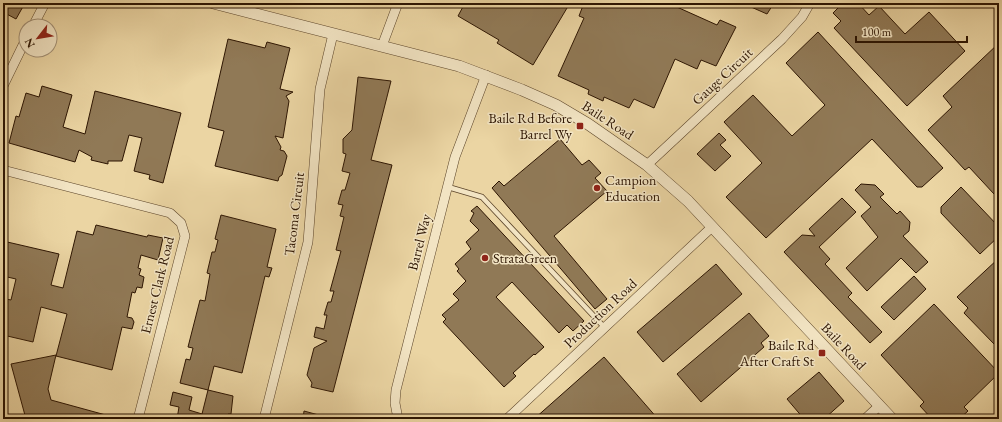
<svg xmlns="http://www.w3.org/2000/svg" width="1002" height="422" viewBox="0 0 1002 422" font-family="'EB Garamond',serif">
<rect width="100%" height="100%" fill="#ebd5a3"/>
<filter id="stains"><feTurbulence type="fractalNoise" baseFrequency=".005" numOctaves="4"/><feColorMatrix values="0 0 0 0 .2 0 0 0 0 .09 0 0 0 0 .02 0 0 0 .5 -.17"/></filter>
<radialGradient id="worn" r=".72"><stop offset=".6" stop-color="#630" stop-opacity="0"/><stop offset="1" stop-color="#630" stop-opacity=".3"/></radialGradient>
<!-- building -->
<path fill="#907956" stroke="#2d1502" d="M3,3H25L16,19L3,12Z
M465,3H570L533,65L497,43L499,40L458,16Z
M584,3H668L717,25L720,20L736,27L716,66L701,60L697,69L675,59L654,108L634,99L629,108L604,97L603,101L588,94L589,90L558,76L584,18L579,16Z
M742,3H774L767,14Z
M843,3H858L869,15L879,6L905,34L929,12L965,51L907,106L834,28L841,21L833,13Z
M818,32L943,168L922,187H917L872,139L766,238L726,197L762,163L724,122L753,95L792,136L825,105L786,63Z
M228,39L265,48L267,42L290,48L280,89L293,92L286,96L289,101L283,138L275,136L281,147L280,150L284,151L287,156L282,175L279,177L278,181L215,166L224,131L208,127Z
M999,43V190L994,194L969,167L965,170L928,130L952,107L943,96Z
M358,77L391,81L371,160L392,165L333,392L311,387L312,383L307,375L314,348L327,341L314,337L316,327L324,329L327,315H324L328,302H331L334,291H330L341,251L336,250L344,217L340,216L343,205L338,204L342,190H345L350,173L342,171L346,154L343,153V139L352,130Z
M42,86L72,95L63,127L85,134L95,91L181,113L163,183L149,179L150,175L134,171L142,138L129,135L122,161H108V164L91,160L92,157L79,150L75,162L9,143L16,116L19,117L26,93L39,97Z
M719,133L726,140L720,145L731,156L715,171L697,154Z
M560,139L582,165L589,160L601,173L595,178L607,191L554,236L607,299L595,309L492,188L499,181L504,186Z
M861,184L875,185L884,194L880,197L897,214L900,211L910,222L909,231L903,236L928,262L916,273L901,258L867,291L846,268L878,237L861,216L871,207L855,190Z
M961,187L999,227V236L980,254L941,213V207Z
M842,198L856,212L819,247L830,259L825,264L852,293L848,297L882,332L870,343L784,252L802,235L815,236L809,229Z
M477,206L584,321L573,331L567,325L559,333L512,282L496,297L544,347L535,355L534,354L513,373L516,376L504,387L443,322L446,319L442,315L459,300L453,294L466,281L457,271L459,269L455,264L471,249L466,242L479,230L470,221L474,213L471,211Z
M221,215L276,229L267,267L272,268L269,277L265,276L242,373L214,366L208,390L180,383L186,359L190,360L193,348L188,347L200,300L205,301L210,274L207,273L212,252H215L218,240L215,239Z
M96,225L147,237L148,235L163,238L158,260L141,255L138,268L141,269L139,275L144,277L142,288L137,287L135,293L132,292L127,317L132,318L134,322L132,329L122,327L112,370L56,356L67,314L41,307L33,342L3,335L7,318L3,317V310L6,299L11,300L16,279L3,276V241L59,254L51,285L63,288L77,231L93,235Z
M999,258V341L995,345L964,313L968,308L957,297Z
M716,264L742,294L663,362L637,332Z
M914,276L926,289L894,320L881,307Z
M934,304L999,373L964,407L968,411L959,419H932L920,406L924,402L881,355Z
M749,313L769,336L761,343L764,347L701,402L677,374Z
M56,355L48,389L51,400L113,417L112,419H26L11,364Z
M604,357L658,419H534Z
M819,372L844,401L824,419H804L787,399Z
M208,390L233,396L231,414H228L226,419H177L179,407L170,405L173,392L192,397L189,410L202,414Z
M304,411L326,417L325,419H303Z"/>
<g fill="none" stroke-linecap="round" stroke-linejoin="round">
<!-- service casing -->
<g stroke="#5c452a" stroke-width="6">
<path id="service" d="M448,187L482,197L605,328"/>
</g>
<!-- minor casing -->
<g stroke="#5c452a" stroke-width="10">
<path id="minor" d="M33,26L45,3
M382,46L398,3
M3,86L26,39
M647,165L782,39L802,17L810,3
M3,170L170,213L181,223L185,236L138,419
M264,419L308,242L320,89L333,34
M398,419L395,403L396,390L455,157L486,75
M507,419L712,227
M865,419L879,406"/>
</g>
<!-- tertiary casing -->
<g stroke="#5c452a" stroke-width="12">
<path id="tertiary" d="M213,3L459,66L522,90L556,105L588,124L647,165L688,201L892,419"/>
</g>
<!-- service -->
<use href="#service" stroke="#f2e4c3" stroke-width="4.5"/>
<!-- minor -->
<use href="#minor" stroke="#f2e4c3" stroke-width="9"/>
<!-- tertiary -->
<use href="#tertiary" stroke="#f2e4c3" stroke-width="11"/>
</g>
<!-- markers -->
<g fill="#8f2418" stroke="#f2e4c3" stroke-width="1.5">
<rect x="576" y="122" width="8" height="8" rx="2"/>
<circle cx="597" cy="188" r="4"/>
<circle cx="485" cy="258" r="4"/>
<rect x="818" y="349" width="8" height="8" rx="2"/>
</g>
<g text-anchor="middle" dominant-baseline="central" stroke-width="3" stroke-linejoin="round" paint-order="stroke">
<!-- street labels -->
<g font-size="14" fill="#2d1502" stroke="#f2e4c3">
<text transform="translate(722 76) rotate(-43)">Gauge Circuit</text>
<text transform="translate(608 120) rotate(33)">Baile Road</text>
<text transform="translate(294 214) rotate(-83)">Tacoma Circuit</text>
<text transform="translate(419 242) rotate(-76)">Barrel Way</text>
<text transform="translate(157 285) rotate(-76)">Ernest Clark Road</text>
<text transform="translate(600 313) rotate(-43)">Production Road</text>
<text transform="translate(844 346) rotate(47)">Baile Road</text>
</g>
<!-- poi labels -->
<g font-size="14" fill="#2d1502" stroke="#f2e4c3" text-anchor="end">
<text x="572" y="118">Baile Rd Before<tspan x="572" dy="16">Barrel Wy</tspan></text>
<text x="605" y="180" text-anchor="start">Campion<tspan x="605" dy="16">Education</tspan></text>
<text x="493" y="258" text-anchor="start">StrataGreen</text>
<text x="814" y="345">Baile Rd<tspan x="814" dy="16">After Craft St</tspan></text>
</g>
</g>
<!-- margin -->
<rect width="1002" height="422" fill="none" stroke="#ebd5a3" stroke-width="16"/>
<rect x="4" y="4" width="994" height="414" fill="none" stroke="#2d1502" stroke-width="2"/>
<rect x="8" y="8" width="986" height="406" fill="none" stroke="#2d1502"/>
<!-- north arrow -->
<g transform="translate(38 38) rotate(239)"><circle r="19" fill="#f2e4c3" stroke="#a39176"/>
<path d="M0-3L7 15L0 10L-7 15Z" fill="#8f2418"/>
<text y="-6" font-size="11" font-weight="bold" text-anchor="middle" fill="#2d1502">N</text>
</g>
<!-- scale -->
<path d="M856 36v6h111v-6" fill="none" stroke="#2d1502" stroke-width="2"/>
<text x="862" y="36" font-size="12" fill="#2d1502" stroke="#f2e4c3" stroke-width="3" paint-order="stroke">100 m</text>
<rect width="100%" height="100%" filter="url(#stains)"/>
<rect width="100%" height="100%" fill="url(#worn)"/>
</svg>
